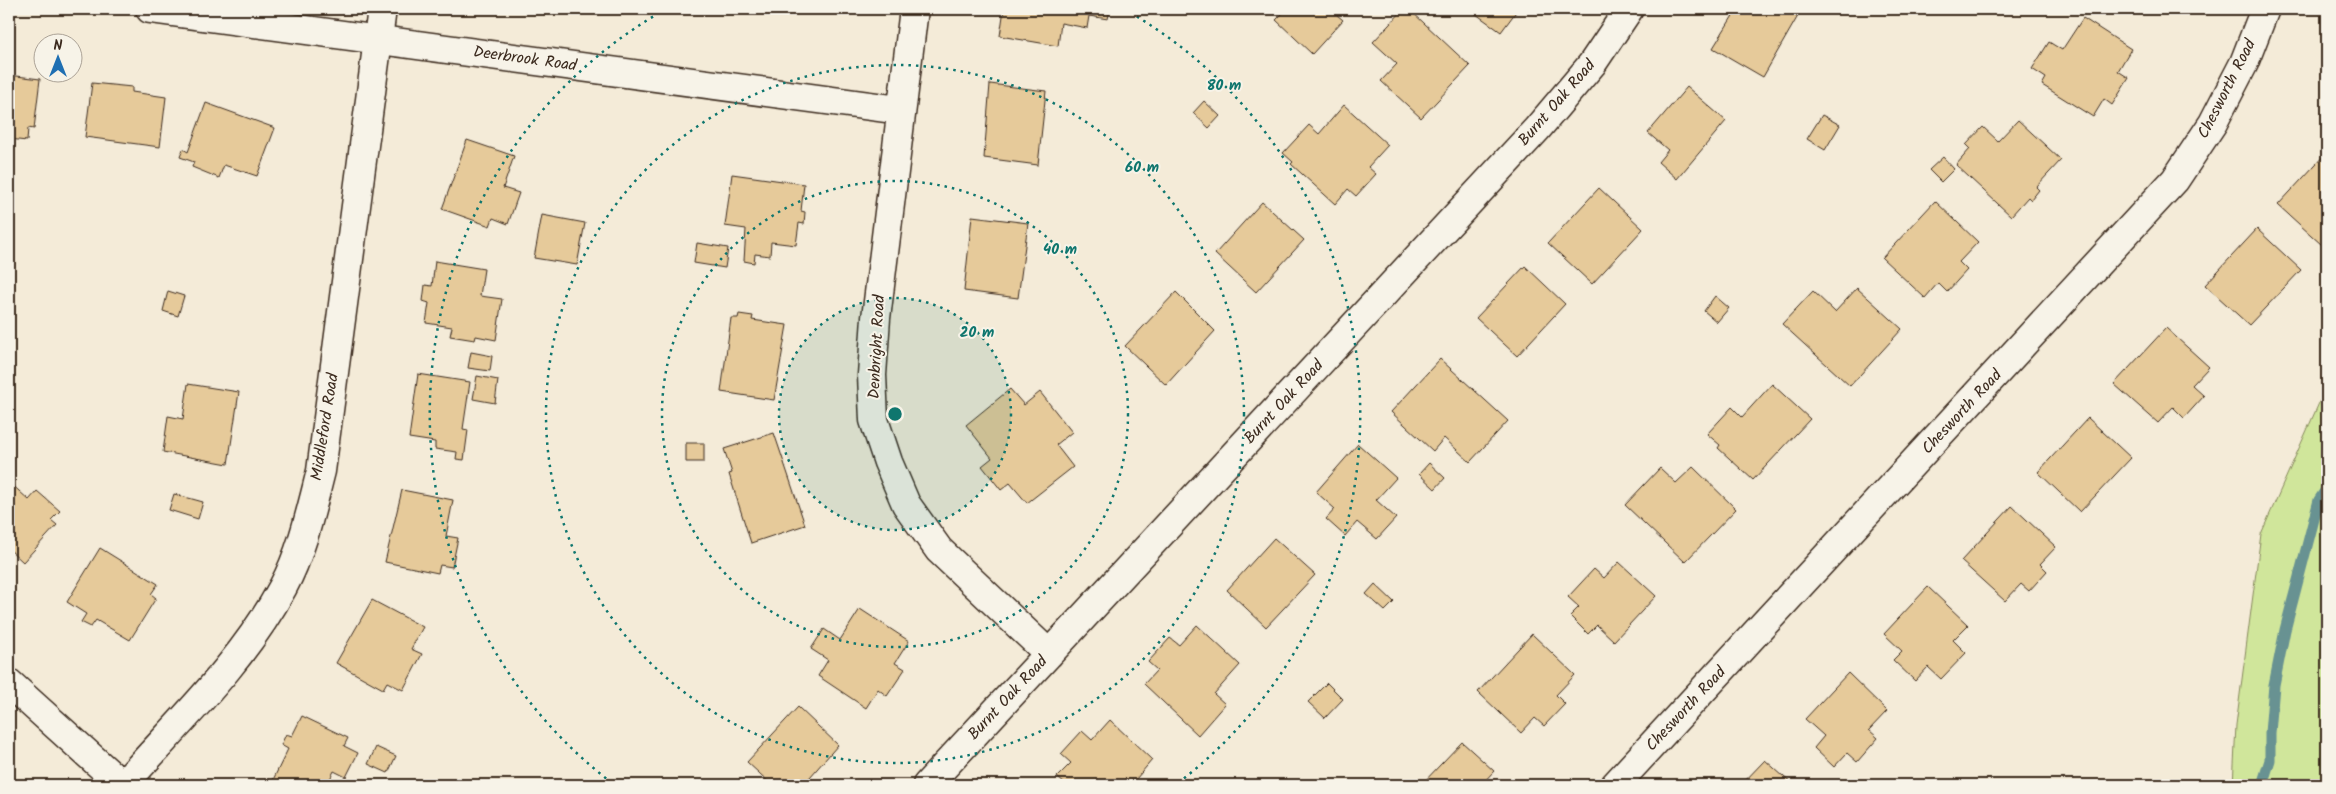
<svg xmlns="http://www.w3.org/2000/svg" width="2336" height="794" viewBox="0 0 2336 794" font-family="Kalam,sans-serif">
<rect width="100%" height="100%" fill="#f4ebd8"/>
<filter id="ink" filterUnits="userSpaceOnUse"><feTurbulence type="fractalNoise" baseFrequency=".02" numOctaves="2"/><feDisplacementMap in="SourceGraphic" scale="10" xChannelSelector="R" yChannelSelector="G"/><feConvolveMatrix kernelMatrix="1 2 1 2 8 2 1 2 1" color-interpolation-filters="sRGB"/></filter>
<g filter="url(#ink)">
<!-- green -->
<path fill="#d0e69b" stroke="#86885c" d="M2327,385V785H2233L2236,725L2261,534Z"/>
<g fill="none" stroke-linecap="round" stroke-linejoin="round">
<!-- stream -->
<path stroke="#689292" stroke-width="11" d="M2262,785L2270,760V733L2274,685L2285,630L2319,500L2327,488"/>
</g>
<!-- building -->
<path fill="#e6ca9a" stroke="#3b2a1e" d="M1004,9H1110L1108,19L1089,16L1087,28L1061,23L1058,46L1000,36Z
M1287,9H1330L1343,20L1312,54L1276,20Z
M1404,9H1409L1470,66L1421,118L1381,81L1397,64L1373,42Z
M1469,9H1518L1501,32Z
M1737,9H1786L1798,16L1763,77L1713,48Z
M2083,18L2131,49L2118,71L2129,78L2112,105L2104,99L2093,117L2042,85L2046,78L2032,69L2049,42L2062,50Z
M9,75L40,79L34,129L28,128L27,141L9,139Z
M92,83L132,87V92L166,97L160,147L85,137Z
M990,84L1046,91L1038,165L984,158Z
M1687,87L1726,121L1677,179L1658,162L1668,150L1648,133Z
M1204,101L1220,116L1209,128L1193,113Z
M206,103L275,128L257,176L224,165L219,178L192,167L194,162L180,157L183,149L188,152Z
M1344,105L1388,145L1368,167L1376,174L1356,196L1348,189L1335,204L1291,164L1293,162L1283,153L1309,125L1319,134Z
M1822,115L1840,125L1825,150L1807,139Z
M2018,120L2061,160L2036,187L2039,190L2031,200L2028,197L2011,216L1956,165L1970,149L1966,145L1983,127L1998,141Z
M467,140L514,156L503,188L519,193L508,224L493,218L490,226L442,209Z
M2327,152V239L2322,245L2278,205Z
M1943,157L1954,169L1941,182L1929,170Z
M732,174L804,184L801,211L805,212L804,224L799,223L796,245L771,242L770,256L755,254L754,263L744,261L746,229L725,226Z
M1599,188L1643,229L1592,284L1548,243Z
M1935,201L1978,242L1959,262L1967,270L1947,292L1938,283L1925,298L1882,258Z
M1262,202L1304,240L1256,292L1215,254Z
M542,215L585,223L577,265L534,258Z
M972,216L1028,223L1018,298L964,291Z
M2257,229L2301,270L2249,325L2205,285Z
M697,243L728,248L725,268L694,263Z
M435,261L484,269L480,296L502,299L496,340L476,336L475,340L450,336L452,327L426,323L429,303L423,301L425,285L432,286Z
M1525,266L1565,304L1517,356L1476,318Z
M1857,288L1902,329L1850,386L1782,324L1813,291L1835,312Z
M168,291L184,296L178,316L163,311Z
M1176,292L1215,331L1166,385L1125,346Z
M1715,296L1729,308L1717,322L1704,311Z
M739,314L753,316L752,320L787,325L774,400L721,392L731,318H738Z
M2166,328L2209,367L2192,385L2204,396L2184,418L2173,407L2158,423L2114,384Z
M471,352L492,356L490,371L468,368Z
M1440,359L1508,421L1470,462L1444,438L1433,451L1391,412Z
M418,374L470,382L463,429L468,430L464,460L456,459L457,452L435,449V442L409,438Z
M477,376L498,380L495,403L473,399Z
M188,384L239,392L228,464L163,452L168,416L183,419Z
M1772,384L1810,419L1753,480L1718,448L1720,445L1707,434L1732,407L1742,417Z
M1010,389L1024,405L1040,392L1072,432L1056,445L1073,467L1027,503L1010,483L1001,490L982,466L992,458L966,425Z
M2088,418L2131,458L2080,512L2038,472Z
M774,433L805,525L751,543L729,474L732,473L724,449Z
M686,443H704V462H686Z
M1358,444L1396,478L1376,500L1396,518L1377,539L1357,522L1345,536L1326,519L1335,509L1316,492Z
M1429,463L1445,478L1435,489L1419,474Z
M1693,467L1736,509L1685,562L1625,505L1660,468L1676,483Z
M9,482L29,500L37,491L60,511L51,520L57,525L23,562L9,549Z
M402,490L453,500L446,536L458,538L452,567L440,565L438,573L385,562Z
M174,494L203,502L198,519L169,510Z
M2012,506L2056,547L2040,564L2047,571L2029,591L2021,584L2005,601L1961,561Z
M1274,538L1315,575L1266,627L1227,590Z
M100,548L158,584L151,594L156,598L130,640L96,620L91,627L81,622L86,614L67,602Z
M1619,562L1656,596L1614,641L1597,625L1588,634L1570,616L1579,607L1568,597L1594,569L1604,578Z
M1375,584L1394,602L1385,611L1366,594Z
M1928,587L1968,625L1953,640L1966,653L1941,679L1928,667L1915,681L1893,660L1902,651L1884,634Z
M372,600L423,627L411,649L422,654L403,690L387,682L383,689L336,663Z
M860,609L909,641L895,663L905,669L887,696L878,689L866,708L818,676L828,660L811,649L824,629L840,640Z
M1197,625L1240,665L1214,694L1225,704L1198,735L1144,684L1157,670L1148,662L1170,638L1179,645Z
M1532,634L1575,675L1556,695L1565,704L1544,726L1535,718L1521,733L1478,692Z
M1848,673L1887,711L1869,730L1878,738L1857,762L1847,753L1834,767L1814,748L1824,736L1805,719Z
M1327,683L1343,699L1325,718L1308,702Z
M798,707L838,745L803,785H772L747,762Z
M302,716L348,738L344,746L358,753L346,777L334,771L327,785H279L272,782L288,749L281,745L286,734L292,736Z
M1110,720L1152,760L1131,785H1066L1057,777L1071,763L1061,754L1082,731L1092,740Z
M1462,742L1494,771L1481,785H1421Z
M376,747L396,756L388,773L368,764Z
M1765,760L1793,785H1741Z"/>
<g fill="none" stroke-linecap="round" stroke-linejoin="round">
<!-- minor casing -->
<g stroke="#3b2a1e" stroke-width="31">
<path id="minor" d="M150,9L900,110
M914,9L876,318L872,375L874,420L888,462L906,504L939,550L1049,654
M9,683L122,785
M123,785C179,722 243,662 283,587C302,552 311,510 321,471L382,9
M927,785L1537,129L1592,64L1629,9"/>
</g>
<!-- tertiary casing -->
<g stroke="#3b2a1e" stroke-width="31">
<path id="tertiary" d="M1615,785L2175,180L2213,123L2244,63L2265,9"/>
</g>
<!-- minor -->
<use href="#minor" stroke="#f7f3e8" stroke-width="28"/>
<!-- tertiary -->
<use href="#tertiary" stroke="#f7f3e8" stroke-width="28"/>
</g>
</g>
<!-- distance rings -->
<circle cx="895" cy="414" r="116" fill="#0f766e" fill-opacity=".12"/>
<g fill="none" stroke="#0f766e" stroke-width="2.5" stroke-dasharray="2.5 5">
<circle cx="895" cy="414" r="116"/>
<circle cx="895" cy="414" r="233"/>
<circle cx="895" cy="414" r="349"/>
<path d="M612 783A465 465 0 0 1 666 9M1124 9A465 465 0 0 1 1178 783"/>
</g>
<g text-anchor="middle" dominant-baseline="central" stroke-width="4" stroke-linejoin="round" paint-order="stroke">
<!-- street labels -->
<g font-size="16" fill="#3b2a1e" stroke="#f7f3e8">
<text transform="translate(525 59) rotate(8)">Deerbrook Road</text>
<text transform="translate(2227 89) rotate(-63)">Chesworth Road</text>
<text transform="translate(1557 103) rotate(-49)">Burnt Oak Road</text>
<text transform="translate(877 347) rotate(-87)">Denbright Road</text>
<text transform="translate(1284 402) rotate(-47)">Burnt Oak Road</text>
<text transform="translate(1962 412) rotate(-47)">Chesworth Road</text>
<text transform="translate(325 427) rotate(-81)">Middleford Road</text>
<text transform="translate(1008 698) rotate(-47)">Burnt Oak Road</text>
<text transform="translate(1686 709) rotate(-47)">Chesworth Road</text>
</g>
</g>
<circle cx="895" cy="414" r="8" fill="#0f766e" stroke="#f7f3e8" stroke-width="2.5"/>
<g font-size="15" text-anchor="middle" font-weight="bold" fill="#0f766e" stroke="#f7f3e8" stroke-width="4" stroke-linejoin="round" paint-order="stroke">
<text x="1224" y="90">80 m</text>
<text x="1142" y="172">60 m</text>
<text x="1060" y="254">40 m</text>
<text x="977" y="337">20 m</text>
</g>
<!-- margin -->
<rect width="2336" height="794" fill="none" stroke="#f7f3e8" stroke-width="30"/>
<rect x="15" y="15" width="2306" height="764" fill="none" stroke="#3b2a1e" stroke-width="2" filter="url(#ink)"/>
<!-- north arrow -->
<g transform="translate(58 58)"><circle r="24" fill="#f7f3e8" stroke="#aca397"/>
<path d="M0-4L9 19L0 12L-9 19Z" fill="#1f6fb2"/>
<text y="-8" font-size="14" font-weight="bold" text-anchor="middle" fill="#3b2a1e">N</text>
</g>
</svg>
